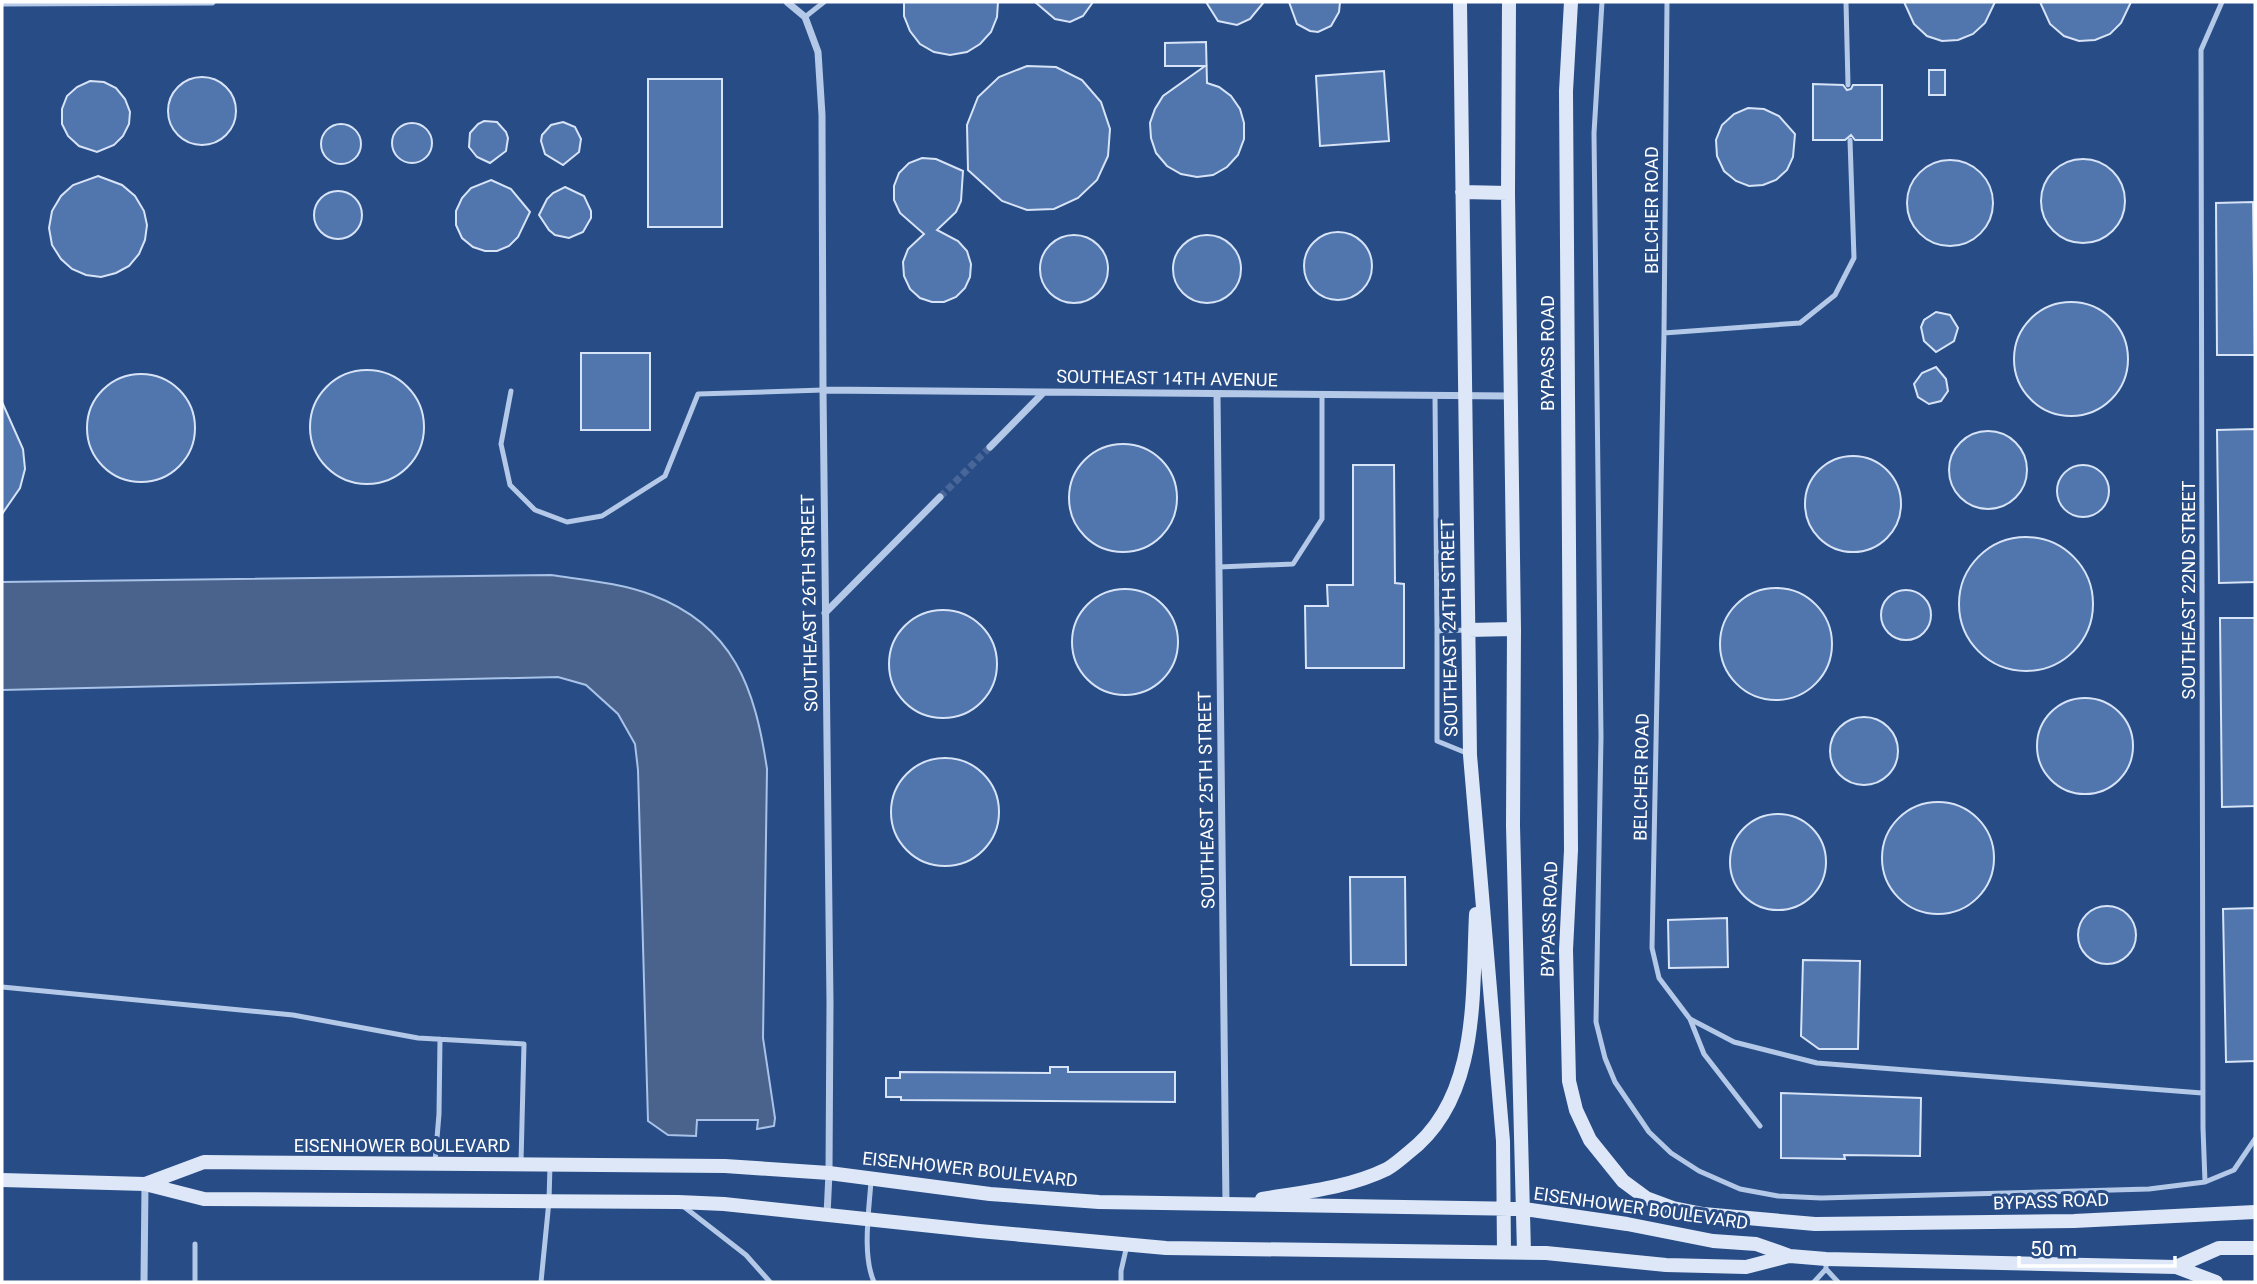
<svg xmlns="http://www.w3.org/2000/svg" width="2257" height="1284" viewBox="0 0 2257 1284" font-family="Roboto,sans-serif">
<rect width="100%" height="100%" fill="#284c86"/>
<!-- water -->
<path fill="#4a638c" stroke="#a8c2e8" stroke-width="2" d="M551,575C584,580 621,583 652,595C734,626 755,688 767,769L763,1038L775,1118L774,1126L757,1129L758,1120H697L696,1136L668,1135L648,1121L638,770L635,744L618,714L586,685L558,677L2,690V582Z"/>
<!-- building -->
<path fill="#5175ad" stroke="#d7e3f6" stroke-width="2" d="M904,2H998L997,17L991,32L980,44L967,52L950,55L934,52L920,44L910,31L904,16Z
M1035,2H1093L1083,16L1070,22L1055,19Z
M1206,2H1264L1250,19L1237,25L1218,21Z
M1289,2H1340L1339,12L1331,26L1318,32L1310,31L1297,24Z
M1904,2H1995L1985,23L1973,34L1958,40L1942,41L1927,36L1914,24Z
M2040,2H2131L2121,23L2110,34L2095,40L2079,41L2064,36L2050,24Z
M1206,42L1207,83L1219,87L1231,96L1240,109L1244,123V139L1238,155L1227,167L1213,175L1197,177L1181,174L1167,166L1156,153L1151,138L1150,123L1155,109L1163,96L1205,66H1165V43Z
M1027,66L1056,67L1082,80L1101,102L1110,129L1108,156L1097,180L1078,198L1054,209L1027,210L1002,201L968,170L967,125L978,97L999,77Z
M1929,70H1945V95H1929Z
M1384,71L1389,141L1320,146L1316,76Z
M168 111a34 34 0 1 1 68 0a34 34 0 1 1-68 0Z
M648,79H722V227H648Z
M90,81L104,82L116,88L125,99L130,112L129,124L123,136L114,145L97,152L79,146L68,136L62,124V109L67,96L77,87Z
M1813,84L1843,85L1847,90L1851,89L1853,85H1882V140H1855L1851,135L1845,140H1813Z
M1748,108L1764,109L1779,116L1795,134L1793,157L1787,170L1776,180L1763,185L1749,186L1736,181L1724,171L1717,156L1716,140L1722,125L1734,114Z
M484,121L497,122L506,132L508,138L506,151L490,163L477,157L469,147L470,133L478,124Z
M563,122L575,127L581,139L579,152L563,165L545,154L541,141L542,135L551,125Z
M392 143a20 20 0 1 1 40 0a20 20 0 1 1-40 0Z
M321 144a20 20 0 1 1 40 0a20 20 0 1 1-40 0Z
M922,158L936,159L963,171L961,201L956,212L937,230L958,241L967,251L971,264L970,277L965,288L956,297L944,302H932L920,298L910,289L904,276L903,262L908,249L924,234L900,213L894,200V186L899,173L909,163Z
M2041 201a42 42 0 1 1 84 0a42 42 0 1 1-84 0Z
M1907 203a43 43 0 1 1 86 0a43 43 0 1 1-86 0Z
M98,176L122,185L135,196L144,211L147,225L145,240L139,254L129,266L116,273L101,277L86,275L72,269L61,259L52,245L49,228L52,211L61,196L73,185Z
M491,180L511,189L530,212L518,237L509,246L497,251H485L473,247L462,238L456,225V211L462,198L471,188Z
M565,187L584,196L591,211V218L583,232L569,238L555,235L549,230L539,215L547,199L553,193Z
M314 215a24 24 0 1 1 48 0a24 24 0 1 1-48 0Z
M2253,202L2255,355H2217L2216,203Z
M1304 266a34 34 0 1 1 68 0a34 34 0 1 1-68 0Z
M1040 269a34 34 0 1 1 68 0a34 34 0 1 1-68 0Z
M1173 269a34 34 0 1 1 68 0a34 34 0 1 1-68 0Z
M2014 359a57 57 0 1 1 114 0a57 57 0 1 1-114 0Z
M1936,312L1950,315L1958,328L1954,341L1936,352L1924,341L1921,327L1924,320Z
M581,353H650V430H581Z
M1936,367L1946,379L1948,391L1941,401L1929,404L1918,397L1914,384L1922,373Z
M310 427a57 57 0 1 1 114 0a57 57 0 1 1-114 0Z
M87 428a54 54 0 1 1 108 0a54 54 0 1 1-108 0Z
M2,402L23,449L25,469L20,488L2,514Z
M2255,429V582L2219,583L2217,430Z
M1949 470a39 39 0 1 1 78 0a39 39 0 1 1-78 0Z
M1069 498a54 54 0 1 1 108 0a54 54 0 1 1-108 0Z
M1805 504a48 48 0 1 1 96 0a48 48 0 1 1-96 0Z
M2057 491a26 26 0 1 1 52 0a26 26 0 1 1-52 0Z
M1353,465H1394L1395,583L1404,584V668H1306L1305,606H1328L1327,585H1353Z
M1959 604a67 67 0 1 1 134 0a67 67 0 1 1-134 0Z
M1720 644a56 56 0 1 1 112 0a56 56 0 1 1-112 0Z
M1072 642a53 53 0 1 1 106 0a53 53 0 1 1-106 0Z
M1881 615a25 25 0 1 1 50 0a25 25 0 1 1-50 0Z
M889 664a54 54 0 1 1 108 0a54 54 0 1 1-108 0Z
M2220,618H2255V806L2222,807Z
M2037 746a48 48 0 1 1 96 0a48 48 0 1 1-96 0Z
M1830 751a34 34 0 1 1 68 0a34 34 0 1 1-68 0Z
M891 812a54 54 0 1 1 108 0a54 54 0 1 1-108 0Z
M1882 858a56 56 0 1 1 112 0a56 56 0 1 1-112 0Z
M1730 862a48 48 0 1 1 96 0a48 48 0 1 1-96 0Z
M1350,877H1405L1406,965H1351Z
M2078 935a29 29 0 1 1 58 0a29 29 0 1 1-58 0Z
M2255,908V1061L2226,1062L2223,909Z
M1727,918L1728,967L1669,968L1668,920Z
M1803,960L1860,961L1858,1049H1819L1801,1036Z
M1050,1067H1068V1072H1175V1102L901,1100V1097H886V1078H900V1072L1050,1073Z
M1781,1093L1921,1098L1920,1156L1844,1155L1845,1159L1781,1158Z"/>
<g fill="none" stroke-linecap="round" stroke-linejoin="round">
<!-- street-tunnel -->
<path stroke="#486798" stroke-width="7" stroke-dasharray="7 3.5" stroke-linecap="butt" d="M940,497L990,447"/>
<!-- lane -->
<path stroke="#b4c8e8" stroke-width="5" d="M1602,2L1594,133L1601,737L1596,1022L1605,1058L1615,1082L1649,1132L1671,1153L1699,1171L1740,1189L1778,1196L1821,1198L2149,1189L2205,1182L2234,1170L2255,1139
M1667,2L1664,333L1652,948L1659,978L1690,1019L1734,1042L1817,1063L2202,1093
M1846,2L1848,85
M805,17L824,2
M1664,333L1800,323L1835,295L1854,258L1850,140
M511,391L501,444L510,485L535,510L567,522L602,516L665,476L698,394L823,390
M1435,396L1437,631L1468,630
M1219,567L1293,564L1322,519V395
M1437,631V741L1469,754
M2,987L293,1015L418,1038L524,1044L521,1162
M1690,1019L1704,1054L1760,1126
M435,1162L439,1114L440,1039
M871,1181C869,1211 862,1255 874,1282
M2205,1182L2203,1128L2201,50L2222,2
M683,1206L746,1255L770,1282
M195,1244V1282
M1826,1269L1838,1282
M541,1282L549,1201L550,1165
M1121,1282V1271L1127,1245
M1814,1282L1826,1269V1262"/>
<!-- street -->
<path stroke="#b4c8e8" stroke-width="7" d="M787,2L805,17L818,52L822,115L823,390L830,1003L829,1173L827,1215
M2,3L212,2
M823,390L1510,396
M1217,394L1226,1205
M990,447L1043,393
M825,613L940,497
M144,1282L145,1185"/>
<!-- secondary -->
<path stroke="#dde7f7" stroke-width="14" d="M1460,2L1470,755L1503,1141L1504,1252
M1509,2L1508,193L1514,629L1513,826L1524,1252
M1571,2L1566,91L1571,850L1566,950L1569,1081L1576,1110L1590,1140L1623,1181L1646,1198L1673,1208L1703,1214L1815,1224L2074,1221L2255,1212
M1462,192L1508,193
M1468,630L1514,629
M2,1180L145,1184L204,1199L678,1202L724,1204L979,1231L1166,1248L1546,1253L1666,1265L1746,1267L1789,1256
M145,1184L204,1162L725,1166L829,1173L990,1194L1099,1202L1524,1209L1627,1224L1713,1241L1756,1244L1790,1256L1826,1259L2176,1267L2216,1282
M1262,1199C1304,1192 1348,1188 1387,1169C1394,1165 1401,1159 1408,1153C1480,1099 1472,995 1476,914
M2176,1267L2219,1248H2255"/>
</g>
<g text-anchor="middle" dominant-baseline="central" stroke-width="6" stroke-linejoin="round" paint-order="stroke">
<!-- street labels -->
<g font-size="18" fill="#fff" stroke="#284c86">
<text transform="translate(1651 210) rotate(-90)">BELCHER ROAD</text>
<text transform="translate(1547 353) rotate(-90)">BYPASS ROAD</text>
<text transform="translate(1167 378) rotate(1)">SOUTHEAST 14TH AVENUE</text>
<text transform="translate(2188 590) rotate(-90)">SOUTHEAST 22ND STREET</text>
<text transform="translate(809 603) rotate(-91)">SOUTHEAST 26TH STREET</text>
<text transform="translate(1449 628) rotate(-91)">SOUTHEAST 24TH STREET</text>
<text transform="translate(1641 777) rotate(-89)">BELCHER ROAD</text>
<text transform="translate(1206 800) rotate(-91)">SOUTHEAST 25TH STREET</text>
<text transform="translate(1549 919) rotate(-88)">BYPASS ROAD</text>
<text x="402" y="1145">EISENHOWER BOULEVARD</text>
<text transform="translate(970 1169) rotate(6)">EISENHOWER BOULEVARD</text>
<text transform="translate(2051 1201) rotate(-2)">BYPASS ROAD</text>
<text transform="translate(1641 1208) rotate(8)">EISENHOWER BOULEVARD</text>
</g>
</g>
<!-- border -->
<rect width="2257" height="1284" fill="none" stroke="#ffffff" stroke-width="7"/>
<!-- scale -->
<path d="M2019 1256v10h156v-10" fill="none" stroke="#ffffff" stroke-width="3.5"/>
<text x="2030" y="1256" font-size="21" fill="#ffffff" stroke="#284c86" stroke-width="5" paint-order="stroke">50 m</text>
</svg>
